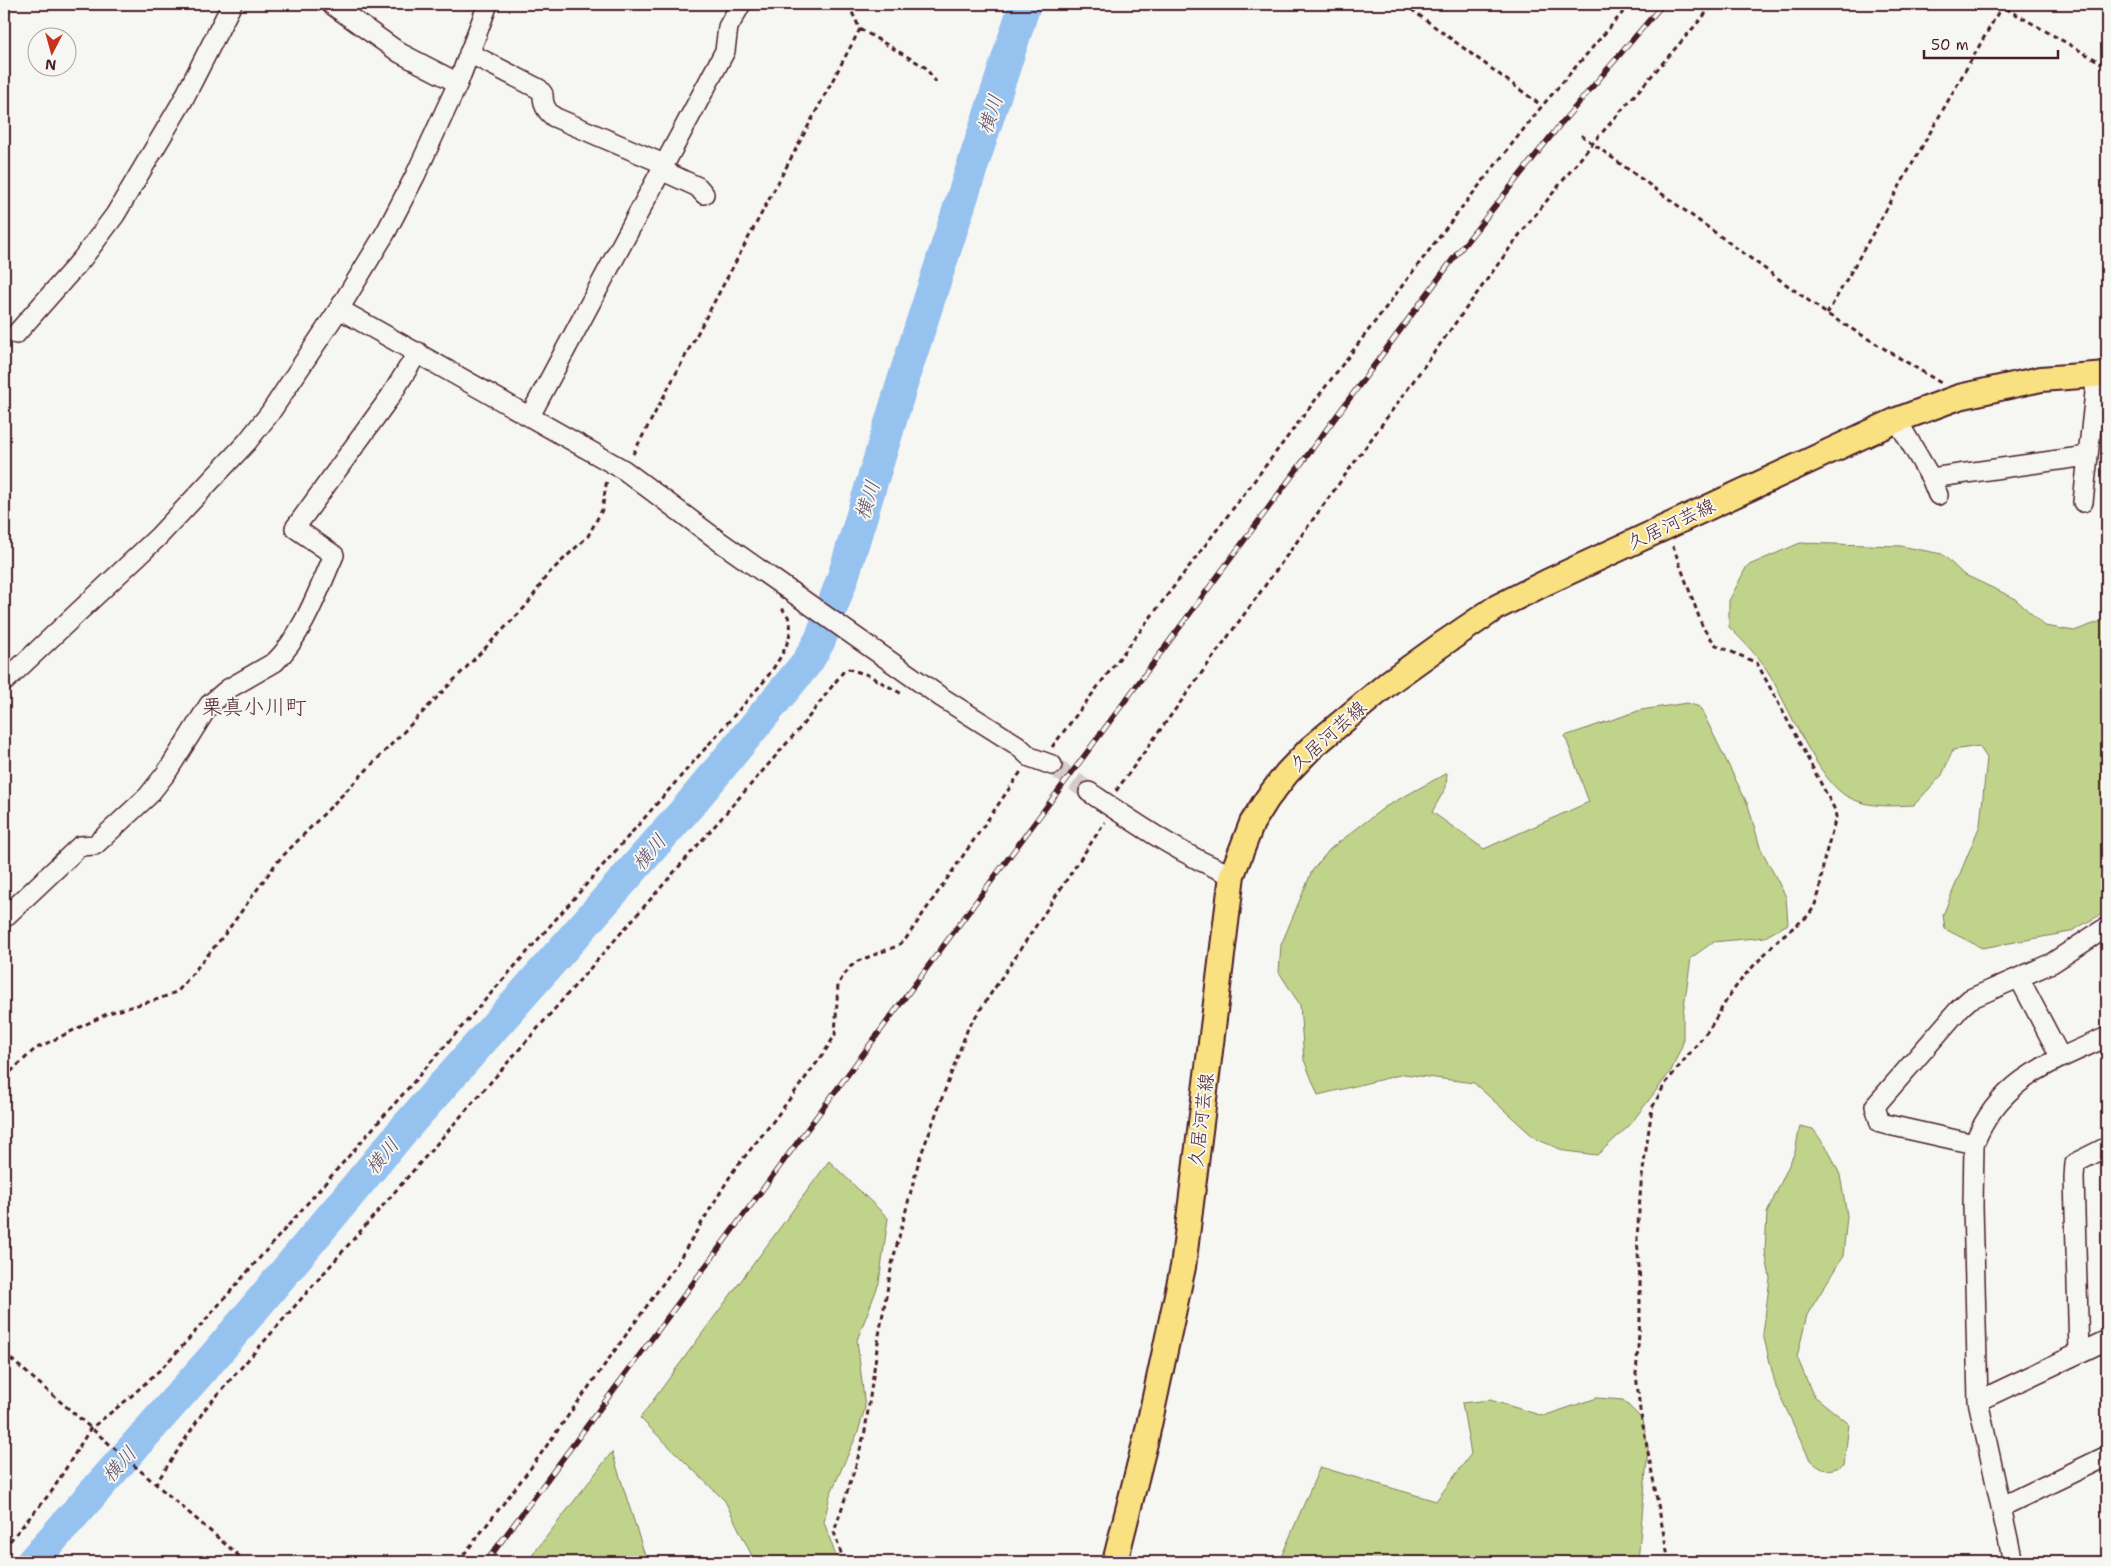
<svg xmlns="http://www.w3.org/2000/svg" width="2111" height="1566" viewBox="0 0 2111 1566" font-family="'Shantell Sans','Klee One',sans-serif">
<rect width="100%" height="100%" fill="#f6f6f2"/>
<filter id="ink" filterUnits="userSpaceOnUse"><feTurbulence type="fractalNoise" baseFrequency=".02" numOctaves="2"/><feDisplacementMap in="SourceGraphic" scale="10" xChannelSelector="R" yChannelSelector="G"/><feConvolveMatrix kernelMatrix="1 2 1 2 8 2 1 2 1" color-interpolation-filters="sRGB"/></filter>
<g filter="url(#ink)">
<!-- green -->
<path fill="#bfd48a" stroke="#847a5a" d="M1800,543L1901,546L1942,554L1963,574L2014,598L2045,626L2074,631L2107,619V911L2070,932L1982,948L1945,929L1943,915L1980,825L1987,758L1979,746L1953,750L1942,775L1914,805C1891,806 1871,808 1850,798C1819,785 1786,701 1767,670C1756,654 1743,641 1729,627V601L1747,566Z
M1687,703L1700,707L1748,805L1760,847L1786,897L1788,924L1765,937L1713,942L1691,958L1683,1013V1043L1671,1071L1629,1126L1597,1155L1565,1151L1536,1139L1474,1083L1404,1074L1318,1095L1304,1060L1300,1005L1279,972L1281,945L1312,871L1330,849L1385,807L1447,773L1446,787L1432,812L1484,849L1589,802L1565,736L1641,710Z
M1800,1126L1813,1129L1829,1151L1840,1175L1847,1216L1843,1256L1807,1315L1797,1357L1813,1395L1849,1424L1844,1465C1828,1472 1823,1472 1810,1460L1776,1387L1763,1334L1770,1278L1765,1251L1767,1213L1795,1152Z
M829,1161L888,1218L879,1283L857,1340L865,1408L858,1432L830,1495L824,1522L838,1562H755L725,1501L640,1418Z
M1597,1398L1623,1400L1643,1420L1648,1448L1638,1562H1279L1320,1467L1436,1501L1471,1454L1462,1403L1490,1400L1543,1416Z
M612,1452L647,1562H527Z"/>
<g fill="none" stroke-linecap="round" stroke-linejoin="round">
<!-- river -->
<path stroke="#96c2f0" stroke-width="32" d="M32,1562L217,1353L405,1128L688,807L808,661L820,640L843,577L906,371L1025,4"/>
<!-- minor-tunnel -->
<path stroke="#d4cbca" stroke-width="19" stroke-dasharray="19 9" stroke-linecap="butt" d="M1052,765L1089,792"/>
<!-- minor casing -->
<g stroke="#4a1f2b" stroke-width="22">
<path id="minor" d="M331,4L400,53L458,83
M469,53L539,89L543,94C543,104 545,110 554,117L664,164
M661,170L698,187L704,194
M339,309L624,470L719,541L941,697L1017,745L1030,757L1052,765
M16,334L82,259L115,215L182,102L232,4
M530,416L725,51L728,27L741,4
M1897,420L1931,478L1938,495
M1931,478L2087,456
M2083,502L2097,374
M4,682L158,537L247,442L270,413L339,309L386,232L415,176L458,83L488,4
M1089,792C1134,822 1181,855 1232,875
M4,918L80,846L95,845L148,796L167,772L209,705L228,689L275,662C302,636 319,589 334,555L295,528L390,397L418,352
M2019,978L2061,1058
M1974,1144C1999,1080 2049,1063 2107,1037
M2079,1353L2074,1178L2075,1163L2107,1147
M1978,1401L2107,1340
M2001,1507L2107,1456
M2013,1562L1978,1401L1973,1206L1974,1144L1880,1123L1875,1106L1961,1007L1970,999L2052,963L2107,927"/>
</g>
<!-- major casing -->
<g stroke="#4a1f2b" stroke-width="28">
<path id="major" d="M1115,1562L1146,1439L1183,1267L1232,875L1252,823L1267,799L1287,773L1311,748L1391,681L1441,645L1497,607L1547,582L1897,420L1959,397L2041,379L2107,374"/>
</g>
<!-- path -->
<path stroke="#4a1f2b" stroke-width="3" stroke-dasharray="5 4" stroke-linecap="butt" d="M1404,4L1538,103
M1998,4L2107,66
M860,29L925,67L936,82
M1581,135L1827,314L1941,383
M1827,314L2003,4
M633,454L860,29L848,4
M1052,747L1459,211L1542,106L1630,4
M1116,791L1520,234L1593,143L1714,4
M4,1078L35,1049L109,1013L159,999L178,991L225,934L277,862L527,605L547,575L588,536L602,510L607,479
M4,1353L246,1562
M155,1485L205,1409L801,727L843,672L849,669L868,675L904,695
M4,1548L52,1491L90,1429L128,1399L162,1368L187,1341L765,680C777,663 804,628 782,609
M458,1562L530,1469L674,1268L734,1170L771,1124L824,1053L835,1035L838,984L850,967L858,961L897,946L905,940L1022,770
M844,1562L834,1532L856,1465L865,1431L879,1335L892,1264L919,1160L968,1028L1105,822
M1669,1562L1640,1410L1636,1374L1640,1320V1282L1637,1238L1641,1184L1652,1108L1665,1084L1710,1028L1729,996L1744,976L1780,938L1808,916L1814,907L1819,893L1824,860L1836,817L1835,810L1757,663L1716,645L1703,628L1673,546"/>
<!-- minor -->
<use href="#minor" stroke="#f6f6f2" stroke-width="19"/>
<!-- major -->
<use href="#major" stroke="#f9e181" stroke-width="24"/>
<!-- rail casing -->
<g stroke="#4a1f2b" stroke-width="5.5">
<path id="rail" d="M486,1562L1456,255L1559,126L1663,4"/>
</g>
<!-- rail -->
<use href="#rail" stroke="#f6f6f2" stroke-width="4" stroke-dasharray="11" stroke-linecap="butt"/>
</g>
</g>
<g text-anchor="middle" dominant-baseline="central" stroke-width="4" stroke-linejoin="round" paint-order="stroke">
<!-- street labels -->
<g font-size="19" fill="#4a1f2b" stroke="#f6f6f2">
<text transform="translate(1671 524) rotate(-25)">久居河芸線</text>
<text transform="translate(1328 736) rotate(-42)">久居河芸線</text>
<text transform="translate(1201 1120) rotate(-83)">久居河芸線</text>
</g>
<!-- water labels -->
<g font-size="20" font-style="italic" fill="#615066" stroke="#f6f6f2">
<text transform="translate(990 114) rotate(-72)">横川</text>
<text transform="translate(867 500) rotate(-72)">横川</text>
<text transform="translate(649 852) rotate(-49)">横川</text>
<text transform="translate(382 1156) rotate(-50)">横川</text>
<text transform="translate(119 1464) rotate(-48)">横川</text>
</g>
<!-- quarter labels -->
<g font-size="21" fill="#4a1f2b" stroke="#f6f6f2">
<text x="254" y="707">栗真小川町</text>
</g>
</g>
<!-- margin -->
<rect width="2111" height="1566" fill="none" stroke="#f6f6f2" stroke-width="20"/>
<rect x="10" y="10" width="2091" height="1546" fill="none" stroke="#4a1f2b" stroke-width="2" filter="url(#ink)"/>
<!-- north arrow -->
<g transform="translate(52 52) rotate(186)"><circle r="24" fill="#f6f6f2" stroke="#b1a0a2"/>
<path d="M0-4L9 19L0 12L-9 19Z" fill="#c8321e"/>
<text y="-8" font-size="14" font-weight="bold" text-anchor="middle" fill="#4a1f2b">N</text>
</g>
<!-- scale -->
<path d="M1924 50v8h134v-8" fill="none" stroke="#4a1f2b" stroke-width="2.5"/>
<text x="1931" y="50" font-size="15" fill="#4a1f2b" stroke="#f6f6f2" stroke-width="4" paint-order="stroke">50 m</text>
</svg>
